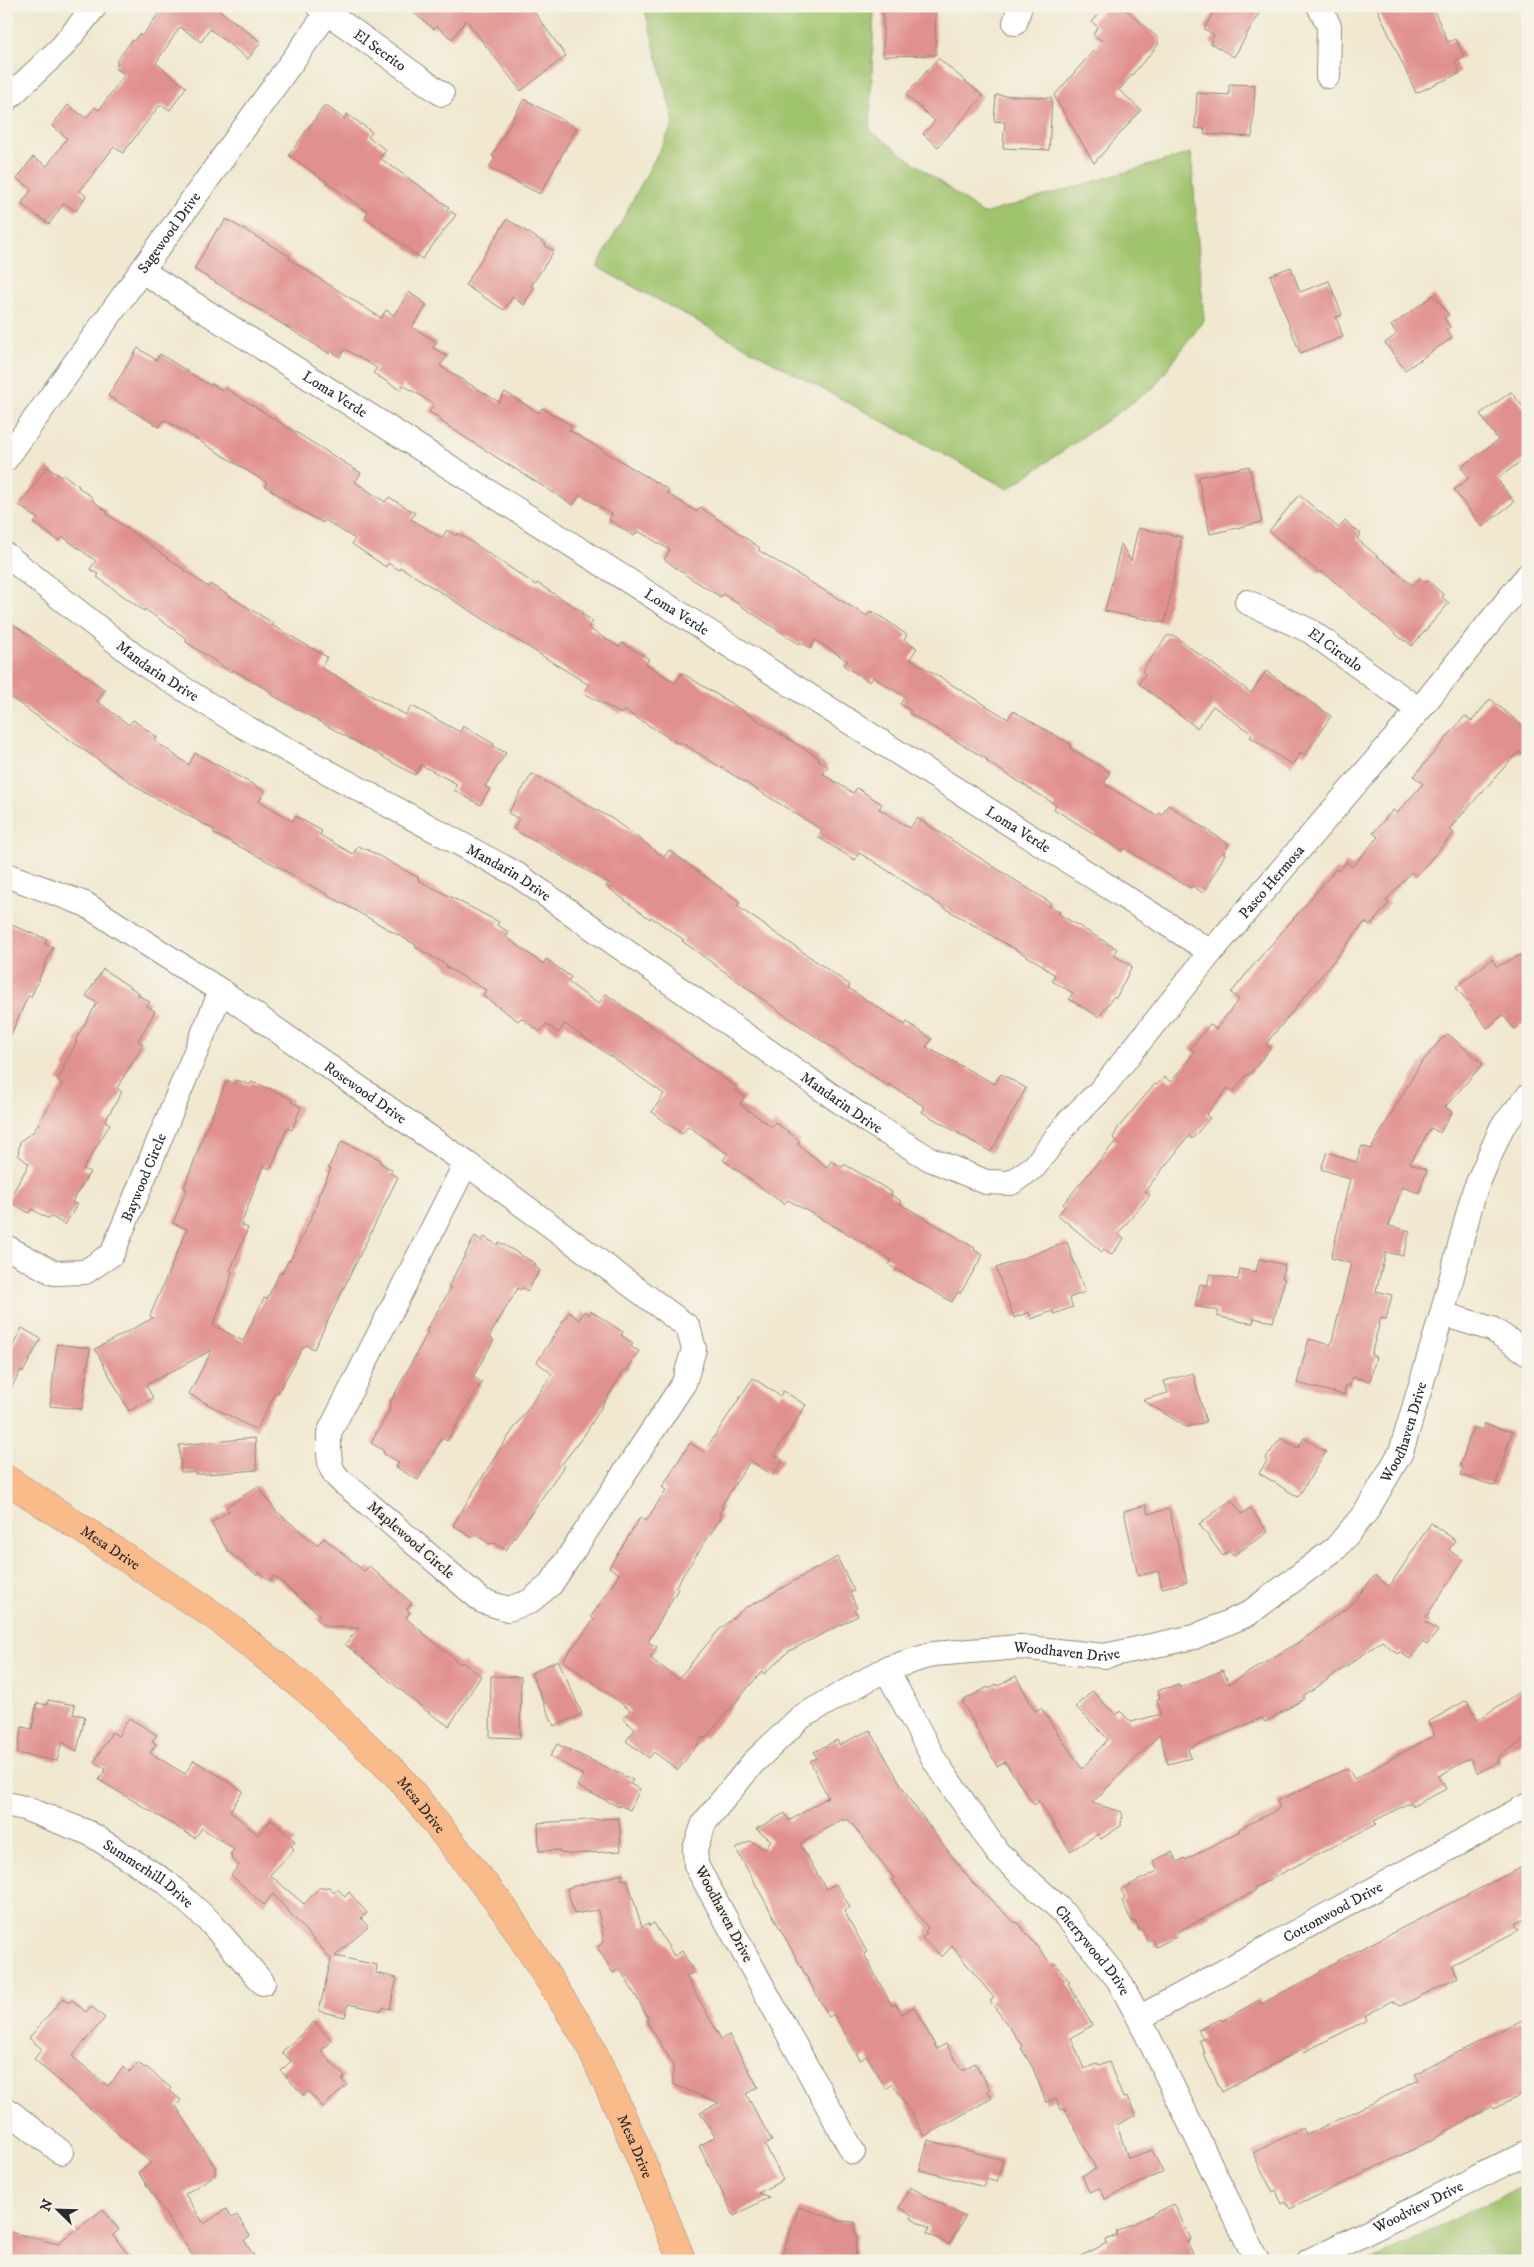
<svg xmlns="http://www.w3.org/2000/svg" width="1534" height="2267" viewBox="0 0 1534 2267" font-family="'IM FELL DW Pica',serif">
<rect width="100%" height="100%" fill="#f7f3e8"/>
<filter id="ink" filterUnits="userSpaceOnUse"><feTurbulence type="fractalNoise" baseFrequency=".02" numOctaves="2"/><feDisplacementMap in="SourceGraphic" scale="10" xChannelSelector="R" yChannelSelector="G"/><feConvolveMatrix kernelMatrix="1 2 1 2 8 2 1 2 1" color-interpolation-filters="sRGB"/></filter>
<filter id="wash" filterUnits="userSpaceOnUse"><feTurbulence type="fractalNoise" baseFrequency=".0096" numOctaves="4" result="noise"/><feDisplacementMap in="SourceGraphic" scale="20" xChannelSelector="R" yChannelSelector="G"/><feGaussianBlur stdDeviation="1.12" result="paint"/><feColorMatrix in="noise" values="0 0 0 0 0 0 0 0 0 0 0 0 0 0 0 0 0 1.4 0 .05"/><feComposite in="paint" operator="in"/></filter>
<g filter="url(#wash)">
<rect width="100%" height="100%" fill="#f0e8cf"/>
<!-- green -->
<path fill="#a0c46e" stroke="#66784c" d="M644,6H874L870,130L983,214L1191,153L1204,320L1153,388L1008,489L597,267L674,123Z
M1528,2183V2261H1369Z"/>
<g id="blocks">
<!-- building -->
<path fill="#e1918d" d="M153,6H214L261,42L248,59L210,29L201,42L180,27L156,63L186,87L170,110L162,105L160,107L159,106L123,153L114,147L80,191L86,196L76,211L64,203L49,224L21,204L32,189L17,179L33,157L47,166L67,138L52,126L68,105L86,118L95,107L99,110L125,74L115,68L118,64L116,62L132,40L134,41L139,34L142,36L160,12Z
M405,6H530L566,56L521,91L466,20L452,39L436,26L434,29Z
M897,6H935L936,55L883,56V11H897Z
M1106,6H1122L1158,38V45L1119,90L1141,110L1094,163L1054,96L1102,41L1093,34L1098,27L1092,22Z
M1217,6H1247L1259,13L1234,57L1210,43L1214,35L1204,29Z
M1376,6H1432L1448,42L1456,39L1464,57L1455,61L1460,73L1416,93Z
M938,58L983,96L938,147L923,134L935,121L906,95Z
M1229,84L1255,85L1252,137L1204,134L1205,129L1195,128L1197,93L1229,95Z
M996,95L1052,98L1049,150L1003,148L1005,122L994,121Z
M524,99L577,128L540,194L489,168L495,158L492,156Z
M325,105L344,119L347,114L372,132L368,137L386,150L380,158L449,207L447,209L456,215L422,259L365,217L368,212L289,155Z
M226,219L291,257L289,259L381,318L386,310L394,315L409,292L427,305L412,327L437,342L433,348L447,356L440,366L499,402L505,392L539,413L542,408L572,426L569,430L669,490L667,493L697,512L700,507L760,548L758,550L807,580L867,616L871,611L886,620L907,635L904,640L917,648L910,659L1008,719L1013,711L1072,745L1070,748L1110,772L1104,784L1157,816L1159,813L1162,815L1168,805L1229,844L1223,853L1225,854L1203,893L1192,886L1190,888L1124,848L1122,851L1054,809L1056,805L986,761L988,760L909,713L911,711L900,704L905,697L873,677L870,682L844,666L848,661L815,640L811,648L800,642L799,644L723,594L721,597L690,578L664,559L670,550L638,531L634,536L609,520L612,514L580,495L573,505L469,440L439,420L440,418L429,412L434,404L403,385L400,390L373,373L377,368L345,349L340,357L331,351L330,354L194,269L218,228L220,229Z
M507,219L546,244L545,246L554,251L531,286L534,288L524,305L513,297L504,310L465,285Z
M1291,267L1300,292L1329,281L1342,315L1336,317L1343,337L1300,353L1270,275Z
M1434,295L1449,315L1444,318L1450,327L1446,330L1452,338L1405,370L1385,343L1397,334L1391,326Z
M138,348L156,360L160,354L211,386L212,384L223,391L225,388L361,473L355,482L385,502L389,497L415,513L411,519L442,538L447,530L456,536L458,533L536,585L537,583L583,612L582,614L593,621L588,628L619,647L622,643L649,659L646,664L676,683L682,673L819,758L818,760L828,766L823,774L853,793L857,788L882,804L879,809L910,828L917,818L1051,903L1049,906L1060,912L1059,914L1117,949L1113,955L1132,966L1116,998L1114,996L1099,1017L1069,999L1073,993L1052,981L1055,975L1043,967L1044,966L946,909L873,861L859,853L855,860L835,848L818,837L822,830L680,742L679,744L624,710L621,714L584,693L589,685L405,570L400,567L399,570L388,563L386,567L352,544L355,539L325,520L323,523L305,513L265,486L267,483L177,427L164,420L159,427L108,396Z
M1511,392L1528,413V456L1497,479L1514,502L1482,527L1454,490L1467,480L1468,477L1461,467L1498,440L1480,414Z
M1249,466L1262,522L1210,534L1198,477Z
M47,467L61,477L63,474L79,486L78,487L93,498L92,500L108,512L107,514L208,587L210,584L273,623L272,625L327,657L321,668L406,715L412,706L460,732L463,726L494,744L493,746L506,753L485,786L490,789L480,805L454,790L457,784L421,765L415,775L272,695L273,693L233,670L231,672L186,642L187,639L145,609L144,611L97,577L99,575L90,569L96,561L63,537L59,541L34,523L38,519L19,505Z
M1299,495L1339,528L1345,521L1361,534L1357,539L1413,586L1420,578L1425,583L1427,580L1444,595L1442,597L1449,603L1412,646L1405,640L1404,641L1322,571L1320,573L1269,531Z
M1138,528L1182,537L1165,623L1105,611L1121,544L1131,561Z
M6,619L105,690L97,701L129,725L133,720L157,737L155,741L189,765L195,753L265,791L259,801L293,821L295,816L322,831L320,835L353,854L358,846L368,850L419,878L418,880L499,922L497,925L509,932L506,937L543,964L546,959L571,977L568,982L598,1004L606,994L737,1088L735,1090L745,1097L740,1104L772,1127L775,1122L800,1141L797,1144L827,1167L831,1161L843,1167L844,1164L892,1192L891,1195L901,1201L899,1203L975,1248L974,1250L983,1255L960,1294L958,1292L952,1302L889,1265L892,1260L841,1230L788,1200L784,1204L723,1160L728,1154L688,1126L682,1134L652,1112L664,1094L565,1024L558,1033L546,1024L540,1032L521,1018L518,1021L483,996L486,990L446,967L447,965L415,947L416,945L275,865L213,833L215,830L146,793L84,750L6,694Z
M1167,636H1175L1251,693L1266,671L1331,716L1305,755L1301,752L1292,765L1250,737L1252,734L1213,706L1197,728L1139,684L1145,674L1142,671Z
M1490,699L1528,730V752L1517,753L1449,829L1454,833L1416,876L1411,872L1386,901L1389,903L1370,926L1365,922L1266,1044L1271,1048L1249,1075L1247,1074L1233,1092L1228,1088L1206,1115L1210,1118L1192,1139L1189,1136L1145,1191L1150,1195L1118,1234L1124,1239L1111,1255L1104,1249L1102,1252L1058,1215L1065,1206L1063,1204L1116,1141L1113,1138L1118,1128L1155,1084L1157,1085L1164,1077L1171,1082L1195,1052L1190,1049L1210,1024L1216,1029L1239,999L1231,993L1251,968L1336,869L1339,871L1346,862L1352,867L1378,837L1373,833L1393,810L1397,813L1423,784L1414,776L1465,716L1472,721Z
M532,774L611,818L664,857L669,850L740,902L737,906L850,985L848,988L905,1025L907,1022L932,1039L926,1047L995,1084L1001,1074L1026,1088L991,1152L922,1112L925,1107L889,1084L888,1086L790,1019L682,941L684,940L651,917L650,919L606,886L609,883L513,829L519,819L508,813Z
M6,923L47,939L45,944L53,947L31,997L28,996L6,1046Z
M1528,951V1019L1514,1029L1503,1015L1487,1028L1456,987L1492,959L1497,967Z
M103,969L139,993L138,995L150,1002L147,1006L155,1011L138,1041L143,1044L139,1052L117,1088L122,1092L105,1121L110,1124L83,1169L90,1172L72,1202L77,1205L65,1225L52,1217L47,1218L32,1209L29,1213L8,1201L29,1164L18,1155L20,1141L33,1132L63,1084L57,1080L65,1068L63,1067L77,1042L75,1041L97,1003L86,996Z
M1448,1034L1483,1064L1445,1107L1452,1112L1440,1133L1431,1128L1410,1163L1427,1170L1419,1193L1402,1187L1389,1226L1410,1231L1403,1256L1386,1252L1376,1291L1392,1295L1386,1319L1381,1318L1371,1355L1376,1357L1370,1381L1352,1377L1350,1386L1346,1385L1344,1395L1297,1383L1309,1339L1331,1345L1351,1263L1331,1258L1350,1179L1321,1169L1327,1152L1356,1162L1362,1146L1371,1149L1419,1066L1443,1037L1444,1038Z
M227,1080L235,1084L237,1080L250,1085L251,1082L261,1085L292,1099L291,1102L301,1107L292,1130L287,1128L271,1169L263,1166L241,1225L248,1228L230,1271L232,1272L229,1284L213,1325L243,1341L264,1298L267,1299L280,1272L282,1273L289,1260L290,1261L314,1212L319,1197L318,1196L331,1169L328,1168L342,1141L381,1160L380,1163L392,1170L390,1173L398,1177L314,1349L306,1345L304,1348L303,1347L278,1393L276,1392L256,1430L189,1394L212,1350L146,1385L153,1398L129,1411L95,1349L153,1318L150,1316L187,1229L173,1223L187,1189L184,1188L204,1134Z
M475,1236L482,1241L484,1237L497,1245L499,1242L536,1264L534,1267L540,1270L527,1291L522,1287L521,1290L518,1288L489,1337L494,1340L473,1377L482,1382L447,1441L442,1438L418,1480L396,1467L399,1462L384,1454L383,1450L371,1443L389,1411L390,1403L428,1332L426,1331L451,1288L448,1287Z
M1067,1242L1085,1292L1069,1298L1073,1307L1054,1314L1053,1311L1031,1319L1029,1312L1014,1318L996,1268Z
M1259,1259L1285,1265L1282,1278L1285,1279L1273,1322L1254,1318L1253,1323L1243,1322L1217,1316L1219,1311L1195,1306L1200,1284L1207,1286L1210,1274L1238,1280L1240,1269L1256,1272Z
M584,1311L589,1315L591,1311L623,1332L621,1335L633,1343L631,1347L639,1351L626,1371L624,1370L585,1434L562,1464L564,1466L550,1486L506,1550L494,1543L490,1544L475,1534L472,1538L453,1525L499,1450L552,1374L537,1362L569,1312L579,1320Z
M22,1328L41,1339L23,1372L21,1370L6,1397V1358Z
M57,1344L90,1348L82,1409L50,1406Z
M1193,1373L1206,1422L1186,1427L1143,1400L1168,1393L1164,1381Z
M753,1378L780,1396L783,1391L806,1405L774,1454L783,1460L773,1475L750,1461L721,1506L723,1507L719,1514L721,1518L675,1587L678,1589L648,1642L657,1647L650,1658L678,1679L719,1630L747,1606L748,1607L837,1557L854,1591L850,1593L857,1608L854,1609L858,1616L789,1651L764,1674L762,1671L705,1739L703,1737L678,1770L654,1752L649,1758L626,1741L635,1729L623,1719L630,1710L563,1660L594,1619L591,1617L619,1574L609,1567L640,1518L646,1521L666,1490L662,1487L690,1443L704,1452Z
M1484,1424L1512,1432L1495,1486L1461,1475L1463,1467L1460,1466L1473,1427L1482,1430Z
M255,1438L257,1470L206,1474H195V1472H181L179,1445Z
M1281,1438L1298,1448L1304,1438L1326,1452L1298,1497L1259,1473L1267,1461L1265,1459Z
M258,1486L276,1511L317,1545L324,1538L364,1571L369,1566L412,1603L407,1609L410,1612L406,1618L460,1664L462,1662L481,1676L449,1726L425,1710L345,1644L359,1628L326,1627L317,1619L320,1615L274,1576L270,1581L259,1572L257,1575L228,1551L211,1523L229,1511L226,1507Z
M1231,1500L1242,1514L1250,1508L1268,1532L1233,1556L1229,1551L1223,1556L1199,1524Z
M1146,1505L1148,1514L1169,1509L1187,1582L1162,1588L1158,1571L1138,1576L1124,1511Z
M1431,1523L1455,1540L1449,1550L1463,1560L1426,1617L1429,1619L1426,1622L1438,1631L1427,1645L1423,1642L1410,1659L1400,1652L1398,1654L1382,1641L1303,1697L1304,1699L1265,1722L1262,1718L1188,1749L1191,1758L1168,1764L1160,1734L1092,1803L1122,1812L1121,1826L1101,1839L1098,1834L1070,1851L1039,1801L1034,1805L1005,1762L997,1766L962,1701L988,1687L989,1689L996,1684L998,1686L1016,1676L1035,1711L1041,1708L1082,1769L1108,1739L1076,1707L1092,1691L1116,1715L1120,1711L1131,1722L1161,1714L1157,1699L1160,1698L1158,1690L1179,1685L1180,1688L1223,1670L1229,1684L1302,1640L1350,1606L1375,1575L1389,1587Z
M558,1660L582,1714L554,1726L531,1673Z
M491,1676L521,1677L520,1738L490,1737Z
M1528,1686V1737L1498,1757L1500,1761L1478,1773L1470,1758L1439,1776L1446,1789L1413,1806L1411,1802L1374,1821L1376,1824L1254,1888L1255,1891L1176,1933L1178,1936L1156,1947L1152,1939L1148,1941L1142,1929L1139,1930L1135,1921L1132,1922L1122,1901L1125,1899L1121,1889L1158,1871L1153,1861L1172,1852L1177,1862L1185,1858V1860L1240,1831L1239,1829L1277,1810L1280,1807L1277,1801L1348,1768L1354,1779L1435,1735L1428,1722L1467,1700L1478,1720Z
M48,1700L75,1705L73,1714L85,1716L77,1751L62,1742L57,1761L17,1753L22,1727L32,1729L37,1703L47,1705Z
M129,1718L157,1735L152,1741L156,1744L150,1753L185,1774L194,1760L243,1791L230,1811L258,1835L271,1820L295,1841L291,1846L294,1849L270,1875L304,1904L319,1888L329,1887L334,1893L338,1889L345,1897L349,1892L367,1913L361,1918L368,1927L335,1956L377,1965L376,1973L397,1978L390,2009L383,2007L382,2011L348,2004L345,2017L319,2011L331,1959L273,1894L264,1905L231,1875L239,1865L231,1858L232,1856L230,1854L234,1849L202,1828L195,1838L99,1780L106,1769L94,1762L112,1732L118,1736Z
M870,1730L909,1799L970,1880L1015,1923L1017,1922L1052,1965L1055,1963L1070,1982L1068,1983L1092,2025L1071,2038L1084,2069L1098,2063L1099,2066L1109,2062L1123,2098L1127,2097L1136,2115L1117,2125L1128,2158L1152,2150L1163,2172L1105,2199L1100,2188L1089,2192L1082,2176L1096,2169L1065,2109L1061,2110L1056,2098L1046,2102L1033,2068L1021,2048L1023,2046L990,2001L994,1998L952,1946L942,1957L922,1938L927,1933L925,1931L928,1928L892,1880L894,1878L848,1819L844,1821L843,1819L800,1844L826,1889L836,1884L850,1907L844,1911L867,1952L864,1954L892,2006L896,2004L902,2014L914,2007L937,2049L946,2044L962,2070L975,2063L990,2089L988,2091L992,2098L925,2136L893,2084L886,2089L867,2056L860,2060L834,2014L829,2017L736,1849L750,1841L765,1849L771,1840L756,1829L785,1813L789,1821L828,1797L810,1761L817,1758L814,1752L837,1740L839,1745Z
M557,1744L633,1780L630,1784L640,1789L630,1810L619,1805V1807L577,1786L583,1775L550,1756Z
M619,1818L621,1851L570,1854L560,1853L559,1850L539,1851L538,1823Z
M1528,1864V1917L1515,1924L1519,1930L1452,1965L1458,1977L1401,2006L1391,2001L1365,2016L1367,2020L1304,2052L1302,2049L1222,2092L1203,2053H1205L1199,2040L1203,2038L1198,2030L1221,2019L1222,2021L1259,2000L1261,2004L1320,1973V1971L1339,1960Z
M622,1874V1880L627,1879L642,1927L648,1923L649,1926L654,1923L674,1956L682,1951L694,1972L686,1976L721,2039L729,2035L758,2087L746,2094L772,2141L765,2145L783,2180L758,2193L769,2197L734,2216L699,2146L715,2137L700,2112L719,2103L673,2084V2064L646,2020L649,2019L620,1969L613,1973L597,1947L604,1942L598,1910L574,1914L567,1888Z
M63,1998L69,2003L72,2000L86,2012L91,2006L105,2018L72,2056L108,2086L124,2067L129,2072L138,2063L145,2068L146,2067L171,2088L169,2090L181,2100L176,2106L215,2167V2175L185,2194L204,2224L226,2209L232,2218L237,2215L250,2236L244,2240L257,2261H196L138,2172L151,2163L34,2059L42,2049L29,2038Z
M1528,2017V2092L1493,2109L1492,2107L1424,2144L1290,2209L1286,2202L1282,2204L1276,2191L1273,2193L1253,2153L1303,2128L1306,2135L1419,2080L1415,2074Z
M314,2022L332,2041L321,2051L345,2077L342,2080L347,2085L323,2107L308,2091L303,2095L281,2071L291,2061L282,2052Z
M928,2140L1003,2160L997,2182L986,2179L984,2187L920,2170Z
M910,2187L965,2217L949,2245L927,2233L929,2228L910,2217L912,2215L899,2208Z
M1174,2204L1191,2239L1187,2242L1196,2261H1071L1107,2243L1106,2240L1117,2235L1116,2232Z
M799,2207L840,2221L855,2222V2233H857L855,2261H780Z
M103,2209L119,2230L113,2235L133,2261H6V2231L58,2244Z"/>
</g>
</g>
<g filter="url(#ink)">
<use href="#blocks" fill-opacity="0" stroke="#8e8a7d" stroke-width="1"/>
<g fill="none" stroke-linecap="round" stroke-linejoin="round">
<!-- minor casing -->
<g stroke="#8e8a7d" stroke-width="26">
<g id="minor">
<path id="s1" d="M318,6L442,94"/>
<path d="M1319,6L1329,26L1328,76"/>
<path d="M1015,23L1020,6"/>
<path d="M6,100L62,47L95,6"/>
<path id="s2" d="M142,271L1211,952"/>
<path id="s3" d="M6,459L332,6"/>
<path id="s4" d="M6,555L147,666L243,726L516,874L869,1122L930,1159L986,1182L1011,1183L1035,1166L1068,1122L1101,1090L1211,952L1419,710L1528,575"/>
<path id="s5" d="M1247,602L1310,631L1419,710"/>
<path id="s6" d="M6,875L85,904L221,991L466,1163L688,1327L694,1349L684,1383L551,1584L529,1602L508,1609L482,1601L350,1488C326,1472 329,1460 329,1433L466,1163"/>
<path id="s7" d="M6,1247L54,1273L85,1272L112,1254L221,991"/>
<path d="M1442,1314L1492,1329L1528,1353"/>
<path id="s8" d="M886,1669L935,1761L998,1853L1060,1909L1118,1979L1139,2018L1257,2261"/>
<path id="s9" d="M6,1804L24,1808L89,1833L166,1882L210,1922L263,1983"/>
<path id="s10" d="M1139,2018L1528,1805"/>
<path d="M6,2109L61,2152"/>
<path id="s11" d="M853,2152L696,1865L695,1849L704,1823L752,1764L801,1717L886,1669L934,1654L1019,1647L1104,1656L1194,1637L1248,1614L1336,1548L1366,1512L1401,1452L1442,1314L1474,1192L1502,1127L1528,1096"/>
<path id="s12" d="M1309,2261L1528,2152"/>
</g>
</g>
<!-- major casing -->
<g stroke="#8e8a7d" stroke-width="29">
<g id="major">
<path id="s13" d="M6,1479L219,1619L312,1694L400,1778L504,1909L587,2039L636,2147L682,2261"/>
</g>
</g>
<!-- minor -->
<use href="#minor" stroke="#fff" stroke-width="24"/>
<!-- major -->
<use href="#major" stroke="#fabb8b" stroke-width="28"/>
</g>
</g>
<g text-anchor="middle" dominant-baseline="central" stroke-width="4" stroke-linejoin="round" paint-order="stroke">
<!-- street labels -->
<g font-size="15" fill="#2b2b2b" stroke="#f7f3e8">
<text stroke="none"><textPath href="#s1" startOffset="76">El Secrito</textPath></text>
<text stroke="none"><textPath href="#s3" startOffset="279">Sagewood Drive</textPath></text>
<text stroke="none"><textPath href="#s2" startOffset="229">Loma Verde</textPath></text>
<text stroke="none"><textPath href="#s2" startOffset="634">Loma Verde</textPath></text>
<text stroke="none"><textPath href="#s5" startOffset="101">El Circulo</textPath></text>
<text stroke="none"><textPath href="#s4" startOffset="191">Mandarin Drive</textPath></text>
<text stroke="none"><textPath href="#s2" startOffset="1039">Loma Verde</textPath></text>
<text stroke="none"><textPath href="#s4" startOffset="596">Mandarin Drive</textPath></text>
<text stroke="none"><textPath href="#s4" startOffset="1591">Paseo Hermosa</textPath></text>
<text stroke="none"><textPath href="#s6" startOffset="422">Rosewood Drive</textPath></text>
<text stroke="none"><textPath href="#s4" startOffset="1001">Mandarin Drive</textPath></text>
<text stroke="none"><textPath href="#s7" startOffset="201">Baywood Circle</textPath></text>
<text stroke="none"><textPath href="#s11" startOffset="1230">Woodhaven Drive</textPath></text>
<text transform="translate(411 1540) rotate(41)">Maplewood Circle</text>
<text stroke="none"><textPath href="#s13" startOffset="125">Mesa Drive</textPath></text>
<text stroke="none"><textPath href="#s11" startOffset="796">Woodhaven Drive</textPath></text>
<text stroke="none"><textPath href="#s13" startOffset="530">Mesa Drive</textPath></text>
<text stroke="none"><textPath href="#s9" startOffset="160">Summerhill Drive</textPath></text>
<text stroke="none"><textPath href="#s10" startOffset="221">Cottonwood Drive</textPath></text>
<text transform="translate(724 1914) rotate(62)">Woodhaven Drive</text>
<text stroke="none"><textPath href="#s8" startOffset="352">Cherrywood Drive</textPath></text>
<text stroke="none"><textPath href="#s13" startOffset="935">Mesa Drive</textPath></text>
<text stroke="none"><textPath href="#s12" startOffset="122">Woodview Drive</textPath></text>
</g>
</g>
<!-- margin -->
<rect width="1534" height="2267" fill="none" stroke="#f7f3e8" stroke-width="25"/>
<!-- north arrow -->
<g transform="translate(58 2210) rotate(293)" stroke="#f7f3e8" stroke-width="4" paint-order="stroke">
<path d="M0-4L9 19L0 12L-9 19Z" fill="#2b2b2b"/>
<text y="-8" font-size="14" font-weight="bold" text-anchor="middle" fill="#2b2b2b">N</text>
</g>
</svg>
